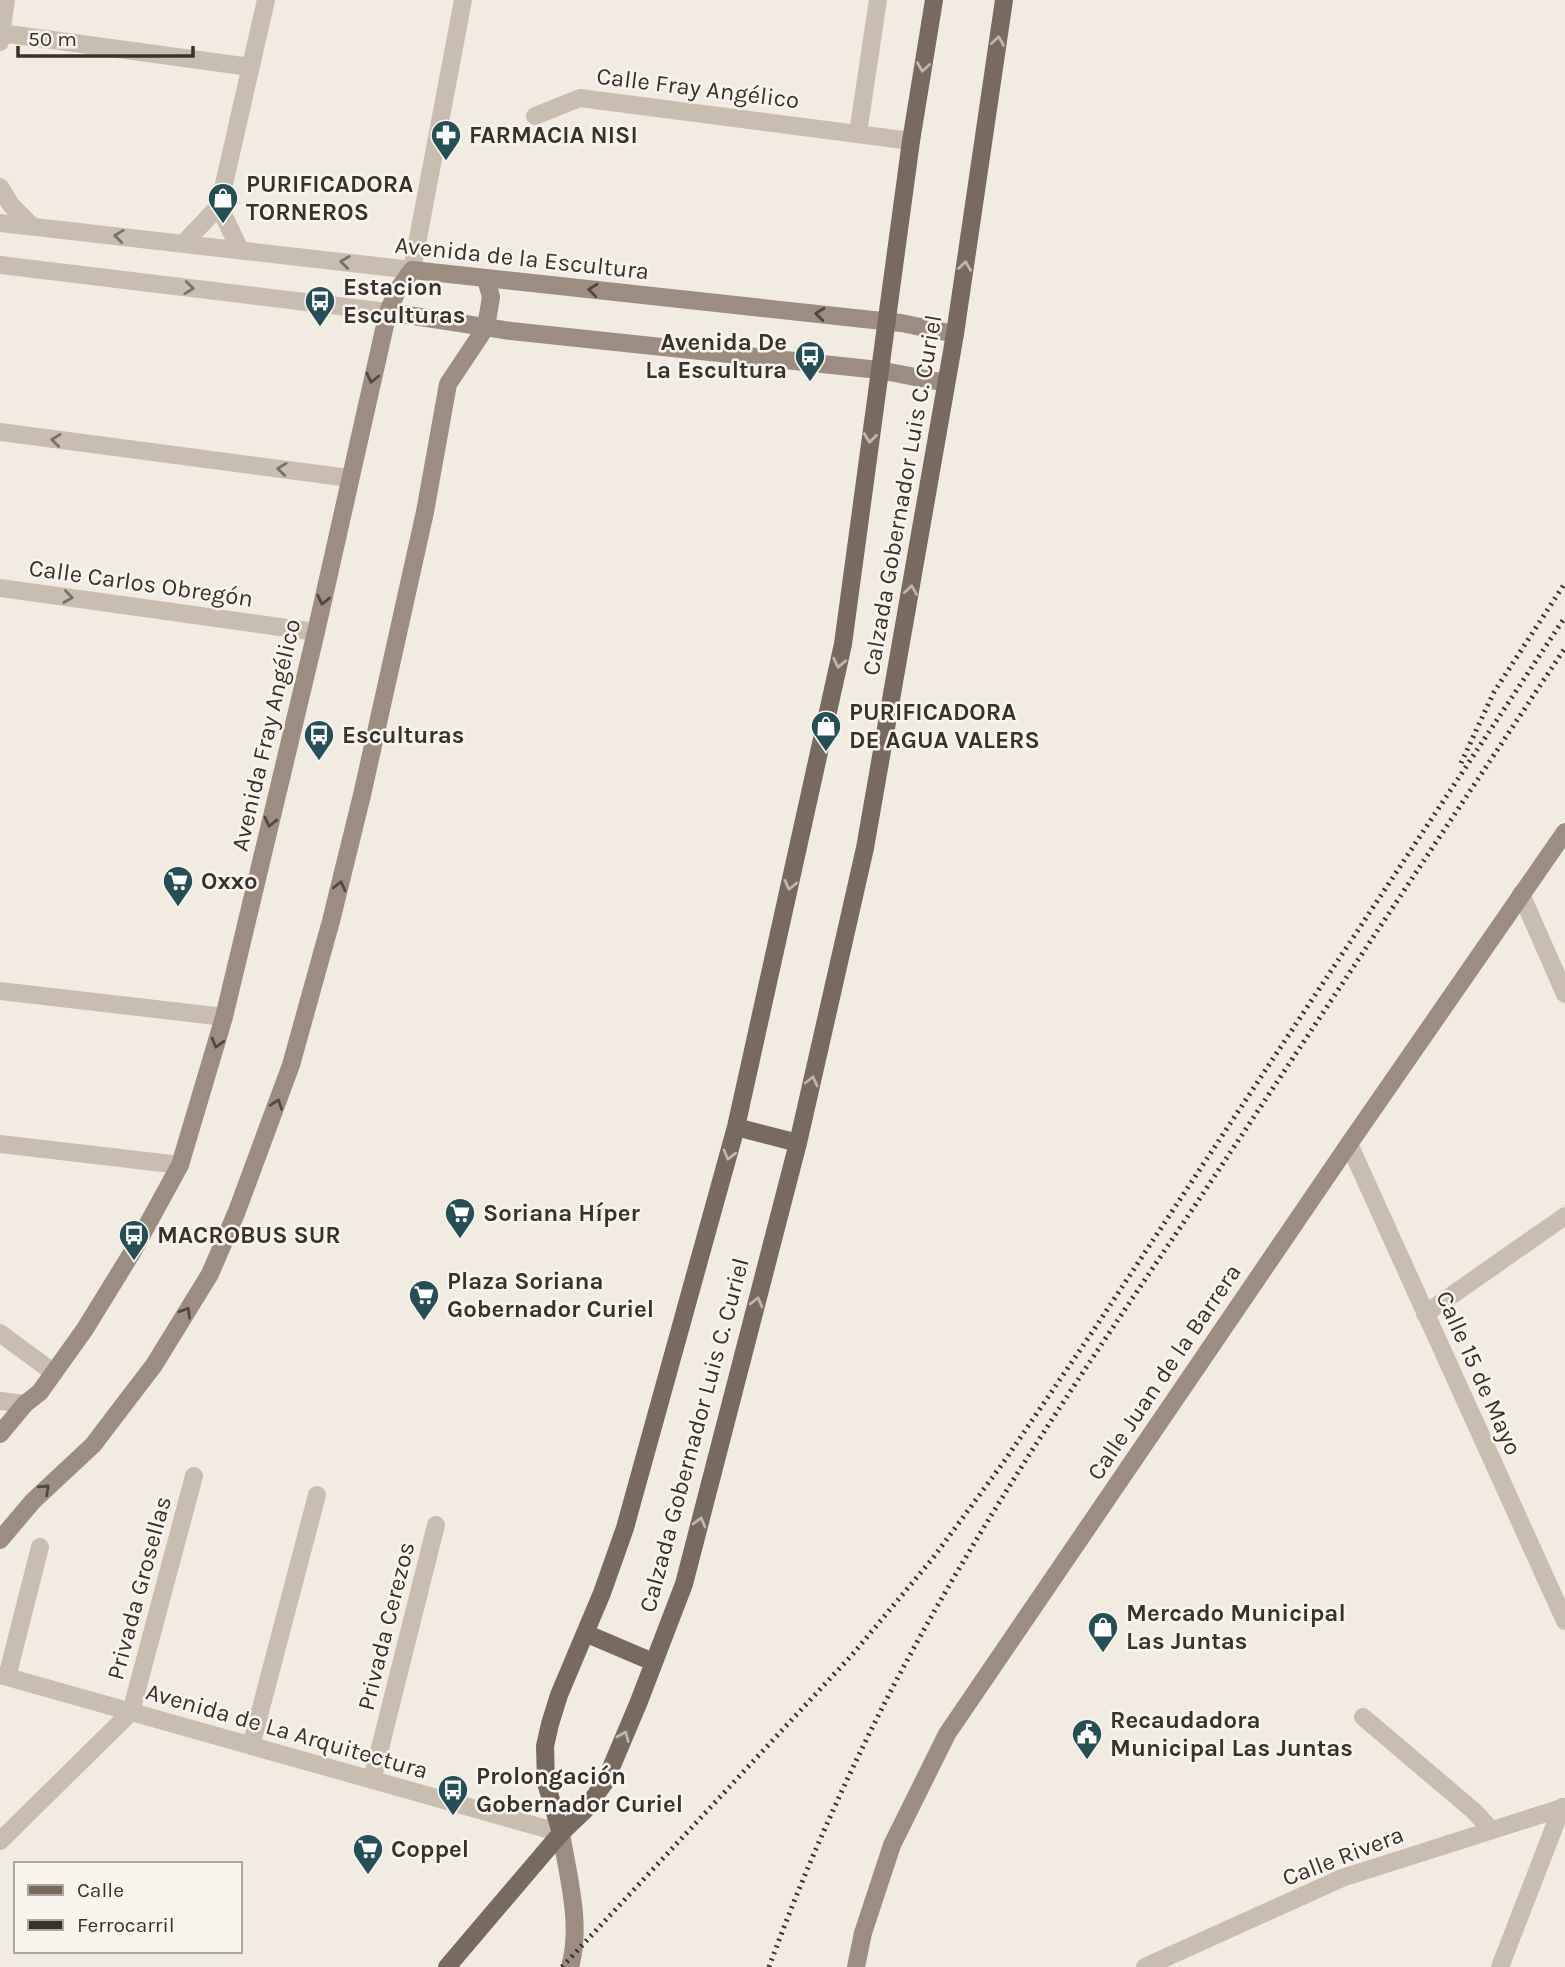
<svg xmlns="http://www.w3.org/2000/svg" width="1565" height="1967" viewBox="0 0 1565 1967" font-family="Karla,sans-serif">
<rect width="100%" height="100%" fill="#f1ebe2"/>
<g fill="none" stroke-linecap="round" stroke-linejoin="round">
<!-- street -->
<path stroke="#c9bdaf" stroke-width="18" d="M1,33L250,67
M0,42L6,0
M535,116L580,98L911,141
M858,133L878,0
M0,187L11,205L32,226
M219,206L240,250
M0,223L412,270L463,0
M183,244L219,206L266,0
M0,265L388,312
M0,432L349,478
M0,588L316,632
M1521,894L1565,994
M0,991L224,1017
M0,1144L180,1165
M1349,1144L1565,1621
M1425,1314L1565,1216
M0,1333L54,1373
M0,1401L25,1404
M0,1675L561,1833
M7,1677L40,1547
M1363,1717L1475,1812L1491,1830
M251,1746L317,1495
M372,1780L436,1525
M0,1841L131,1712L194,1476
M1145,1967L1342,1878L1565,1807
M1500,1967L1562,1807"/>
<!-- secondary -->
<path stroke="#9c8d80" stroke-width="18" d="M388,312L511,331L879,370L946,383
M0,1434L25,1404L40,1392L85,1329L133,1251L180,1165L224,1017L316,632L388,312L397,291L412,270L901,323L955,334
M0,1540L33,1501L93,1445L154,1365L210,1274L237,1211L291,1065L331,921L362,795L425,512L448,384L486,327L491,297L486,279
M561,1833C568,1877 582,1924 570,1967
M856,1967L863,1933L892,1845L947,1734L1349,1144L1565,832"/>
<!-- primary -->
<path stroke="#786a5f" stroke-width="18" d="M736,1127L798,1143
M585,1633L653,1662
M561,1833L546,1783L545,1746L550,1724L559,1695L602,1593L625,1528L736,1127L843,644L911,141L934,0
M447,1967L561,1833L585,1810L605,1782L638,1704L684,1584L798,1143L865,848L955,334L1004,0"/>
<!-- rail -->
<path stroke="#38312c" stroke-width="5" stroke-dasharray="2 5" stroke-linecap="butt" d="M1461,763L1494,692L1565,583
M562,1967L852,1655L933,1558L1003,1463L1093,1331L1565,617
M769,1967C804,1871 847,1775 895,1683C983,1516 1091,1360 1196,1204C1319,1019 1442,833 1565,648"/>
</g>
<!-- one-way arrows -->
<defs><path id="oneway-chevron" d="M-2-3.5L2.5 0L-2 3.5" fill="none" stroke-width="1.6" stroke-linecap="round" stroke-linejoin="round" transform="scale(1.75)"/></defs>
<g stroke="#bfb6ae">
<use href="#oneway-chevron" transform="translate(998 41) rotate(-82)"/>
<use href="#oneway-chevron" transform="translate(923 67) rotate(99)"/>
<use href="#oneway-chevron" transform="translate(965 266) rotate(-82)"/>
<use href="#oneway-chevron" transform="translate(870 438) rotate(97)"/>
<use href="#oneway-chevron" transform="translate(911 590) rotate(-81)"/>
<use href="#oneway-chevron" transform="translate(839 663) rotate(102)"/>
<use href="#oneway-chevron" transform="translate(790 885) rotate(103)"/>
<use href="#oneway-chevron" transform="translate(812 1081) rotate(-77)"/>
<use href="#oneway-chevron" transform="translate(729 1155) rotate(105)"/>
<use href="#oneway-chevron" transform="translate(757 1302) rotate(-75)"/>
<use href="#oneway-chevron" transform="translate(700 1522) rotate(-75)"/>
<use href="#oneway-chevron" transform="translate(624 1736) rotate(-67)"/>
</g>
<g stroke="#797067">
<use href="#oneway-chevron" transform="translate(119 236) rotate(-173)"/>
<use href="#oneway-chevron" transform="translate(345 262) rotate(-173)"/>
<use href="#oneway-chevron" transform="translate(189 288) rotate(7)"/>
<use href="#oneway-chevron" transform="translate(56 440) rotate(-173)"/>
<use href="#oneway-chevron" transform="translate(282 469) rotate(-173)"/>
<use href="#oneway-chevron" transform="translate(68 597) rotate(8)"/>
</g>
<g stroke="#514841">
<use href="#oneway-chevron" transform="translate(593 290) rotate(-174)"/>
<use href="#oneway-chevron" transform="translate(820 314) rotate(-174)"/>
<use href="#oneway-chevron" transform="translate(372 378) rotate(103)"/>
<use href="#oneway-chevron" transform="translate(323 600) rotate(102)"/>
<use href="#oneway-chevron" transform="translate(270 822) rotate(104)"/>
<use href="#oneway-chevron" transform="translate(340 886) rotate(-76)"/>
<use href="#oneway-chevron" transform="translate(217 1043) rotate(106)"/>
<use href="#oneway-chevron" transform="translate(277 1104) rotate(-71)"/>
<use href="#oneway-chevron" transform="translate(186 1312) rotate(-59)"/>
<use href="#oneway-chevron" transform="translate(45 1489) rotate(-43)"/>
</g>
<!-- icons -->
<defs>
<g id="pharmacy-pin" transform="scale(1.575)"><path d="M0 17L-7.5 6A9.5 9.5 0 1 1 7.5 6Z" fill="#254f56" stroke="#f9f5ee"/><path d="M-2-6h4v4h4v4h-4v4h-4v-4h-4v-4h4Z" fill="#fff"/></g>
<g id="shop-pin" transform="scale(1.575)"><path d="M0 17L-7.5 6A9.5 9.5 0 1 1 7.5 6Z" fill="#254f56" stroke="#f9f5ee"/><path d="M-5-2.5h2.3a2.7 3.5 0 0 1 5.4 0H5L5.5 6h-11ZM-1.5-2.5h3a1.5 2.3 0 0 0-3 0Z" fill="#fff"/></g>
<g id="bus-pin" transform="scale(1.575)"><path d="M0 17L-7.5 6A9.5 9.5 0 1 1 7.5 6Z" fill="#254f56" stroke="#f9f5ee"/><path d="M-5-6H5V4H4V6H2V4H-2V6H-4V4H-5ZM-3.5-4V0h7V-4ZM-3.5 1.2v1.5H-2V1.2ZM2 1.2v1.5H3.5V1.2Z" fill="#fff"/></g>
<g id="supermarket-pin" transform="scale(1.575)"><path d="M0 17L-7.5 6A9.5 9.5 0 1 1 7.5 6Z" fill="#254f56" stroke="#f9f5ee"/><path d="M-6-5.5h2.5l.6 2H6L4.5 2H-2.5L-4.4-4H-6ZM-1.5 3.2a1.3 1.3 0 1 0 .1 0ZM3 3.2a1.3 1.3 0 1 0 .1 0Z" fill="#fff"/></g>
<g id="civic-pin" transform="scale(1.575)"><path d="M0 17L-7.5 6A9.5 9.5 0 1 1 7.5 6Z" fill="#254f56" stroke="#f9f5ee"/><path d="M-.6-6.5H3V-4.5H.6V-3L4-1V1h2V6H-6V1h2V-1L-.6-3ZM-1.2 2.5V6h2.4V2.5Z" fill="#fff"/></g>
</defs>
<g fill-rule="evenodd">
<use href="#pharmacy-pin" x="446" y="135"/>
<use href="#shop-pin" x="223" y="198"/>
<use href="#bus-pin" x="320" y="301"/>
<use href="#bus-pin" x="810" y="356"/>
<use href="#shop-pin" x="826" y="726"/>
<use href="#bus-pin" x="319" y="735"/>
<use href="#supermarket-pin" x="178" y="881"/>
<use href="#supermarket-pin" x="460" y="1213"/>
<use href="#bus-pin" x="134" y="1235"/>
<use href="#supermarket-pin" x="424" y="1295"/>
<use href="#shop-pin" x="1103" y="1627"/>
<use href="#civic-pin" x="1087" y="1734"/>
<use href="#bus-pin" x="453" y="1790"/>
<use href="#supermarket-pin" x="368" y="1849"/>
</g>
<g text-anchor="middle" dominant-baseline="central" stroke-width="5" stroke-linejoin="round" paint-order="stroke">
<!-- street labels -->
<g font-size="24" fill="#38312c" stroke="#f9f5ee">
<text transform="translate(698 88) rotate(7)">Calle Fray Angélico</text>
<text transform="translate(522 258) rotate(6)">Avenida de la Escultura</text>
<text transform="translate(902 495) rotate(-80)">Calzada Gobernador Luis C. Curiel</text>
<text transform="translate(141 583) rotate(8)">Calle Carlos Obregón</text>
<text transform="translate(266 735) rotate(-77)">Avenida Fray Angélico</text>
<text transform="translate(1164 1372) rotate(-56)">Calle Juan de la Barrera</text>
<text transform="translate(1479 1373) rotate(66)">Calle 15 de Mayo</text>
<text transform="translate(694 1435) rotate(-75)">Calzada Gobernador Luis C. Curiel</text>
<text transform="translate(139 1588) rotate(-75)">Privada Grosellas</text>
<text transform="translate(386 1626) rotate(-76)">Privada Cerezos</text>
<text transform="translate(287 1731) rotate(16)">Avenida de La Arquitectura</text>
<text transform="translate(1343 1856) rotate(-21)">Calle Rivera</text>
</g>
<!-- poi labels -->
<g font-size="24" font-weight="bold" fill="#38312c" stroke="#f9f5ee" text-anchor="start">
<text x="469" y="135">FARMACIA NISI</text>
<text x="246" y="184">PURIFICADORA<tspan x="246" dy="28">TORNEROS</tspan></text>
<text x="343" y="287">Estacion<tspan x="343" dy="28">Esculturas</tspan></text>
<text x="787" y="342" text-anchor="end">Avenida De<tspan x="787" dy="28">La Escultura</tspan></text>
<text x="849" y="712">PURIFICADORA<tspan x="849" dy="28">DE AGUA VALERS</tspan></text>
<text x="342" y="735">Esculturas</text>
<text x="201" y="881">Oxxo</text>
<text x="483" y="1213">Soriana Híper</text>
<text x="157" y="1235">MACROBUS SUR</text>
<text x="447" y="1281">Plaza Soriana<tspan x="447" dy="28">Gobernador Curiel</tspan></text>
<text x="1126" y="1613">Mercado Municipal<tspan x="1126" dy="28">Las Juntas</tspan></text>
<text x="1110" y="1720">Recaudadora<tspan x="1110" dy="28">Municipal Las Juntas</tspan></text>
<text x="476" y="1776">Prolongación<tspan x="476" dy="28">Gobernador Curiel</tspan></text>
<text x="391" y="1849">Coppel</text>
</g>
</g>
<!-- legend -->
<rect x="14" y="1862" width="228" height="91" fill="#f9f5ee" stroke="#aca7a0" stroke-width="2"/>
<rect x="28" y="1885" width="35" height="10" fill="#786a5f" stroke="#aca7a0" stroke-width="2"/>
<text x="77" y="1897" font-size="21" fill="#38312c">Calle</text>
<rect x="28" y="1920" width="35" height="10" fill="#38312c" stroke="#aca7a0" stroke-width="2"/>
<text x="77" y="1932" font-size="21" fill="#38312c">Ferrocarril</text>
<!-- scale -->
<path d="M18 46v10h175v-10" fill="none" stroke="#38312c" stroke-width="3.5"/>
<text x="28" y="46" font-size="21" fill="#38312c" stroke="#f9f5ee" stroke-width="5" paint-order="stroke">50 m</text>
</svg>
